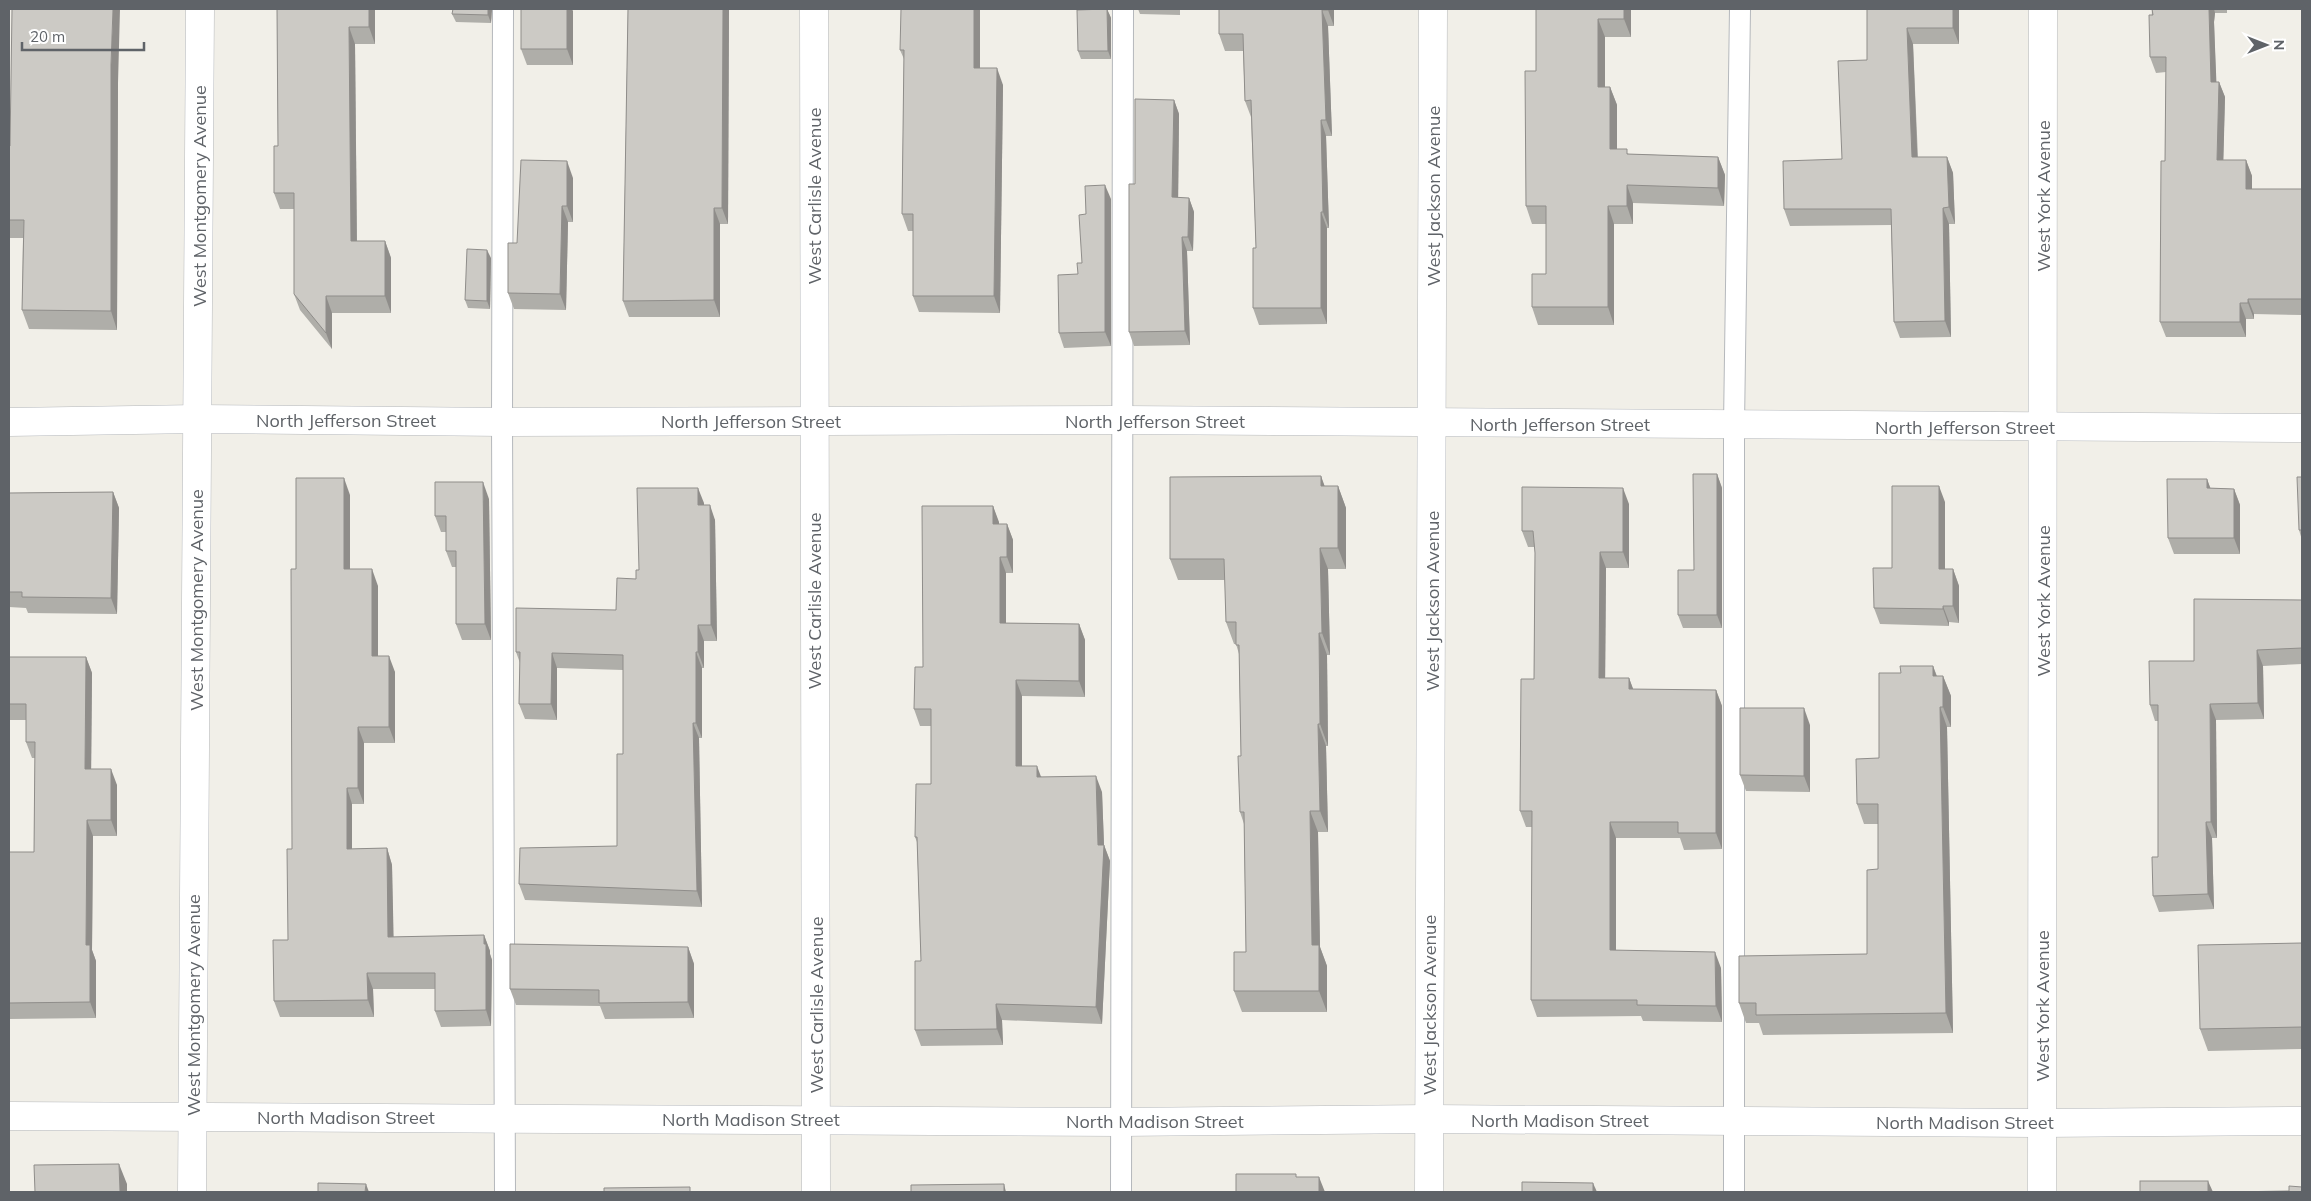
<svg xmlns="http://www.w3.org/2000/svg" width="2311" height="1201" viewBox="0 0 2311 1201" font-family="Mulish,sans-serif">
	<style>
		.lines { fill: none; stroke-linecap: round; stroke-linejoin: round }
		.lane-casing { stroke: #b5b8bc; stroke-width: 22 }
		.street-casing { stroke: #b5b8bc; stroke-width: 29 }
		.lane { stroke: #fff; stroke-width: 20 }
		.street { stroke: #fff; stroke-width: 28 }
		.wall { fill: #afaea9 }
		.shaded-wall { fill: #8f8d8a }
		.building { fill: #cccac5; stroke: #8f8d8a }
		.labels { text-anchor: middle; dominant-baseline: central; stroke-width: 4; stroke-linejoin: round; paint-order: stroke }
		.street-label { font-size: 18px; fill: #5f6368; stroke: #fff }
	</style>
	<rect width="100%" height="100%" fill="#f1efe8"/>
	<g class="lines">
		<defs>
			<g id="lane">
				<polyline points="503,9 502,422 505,1192"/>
				<polyline points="1121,1192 1123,9"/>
				<polyline points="1734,1192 1734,425 1740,9"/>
			</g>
			<g id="street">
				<polyline points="814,9 816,1192"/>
				<polyline points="9,422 197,419 502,422 1123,420 2302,428"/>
				<polyline points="9,1116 1121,1122 1429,1119 2042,1123 2302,1121"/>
				<polyline points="192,1192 200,9"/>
				<polyline points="1429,1192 1433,9"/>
				<polyline points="2042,1192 2043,9"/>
			</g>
		</defs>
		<use href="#lane" class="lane-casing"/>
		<use href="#street" class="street-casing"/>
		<use href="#lane" class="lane"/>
		<use href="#street" class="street"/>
	</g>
	<g class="wall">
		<polygon points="277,9 375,9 375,44 355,44 357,241 385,241 391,258 391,313 332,313 332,349 300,310 294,294 294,209 280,209 274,193 278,146"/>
		<polygon points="492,9 491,23 456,22 452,14"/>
		<polygon points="628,9 729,9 728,224 720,224 720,317 629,317 623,301"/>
		<polygon points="980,9 980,68 1003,85 1000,313 919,312 913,296 913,231 908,231 902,214 904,59 900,50"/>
		<polygon points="1107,9 1111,18 1111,59 1081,59 1078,51"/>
		<polygon points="1138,9 1180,9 1180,15 1140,14"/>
		<polygon points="1219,9 1334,9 1334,26 1328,26 1332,136 1326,136 1329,228 1327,228 1327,324 1259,325 1253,308 1256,248 1251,117 1245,101 1243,51 1225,51 1219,34"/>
		<polygon points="1536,9 1631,9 1631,37 1605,37 1605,87 1610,87 1617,105 1617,149 1629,154 1718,157 1725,175 1724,206 1633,203 1633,224 1614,224 1614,325 1538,325 1532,307 1546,274 1546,224 1532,224 1526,206 1536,71"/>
		<polygon points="1867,9 1959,9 1959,44 1913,44 1918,157 1947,157 1953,173 1955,224 1949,224 1951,337 1900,338 1894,322 1891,225 1790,226 1784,209 1842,159 1867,60"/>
		<polygon points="2152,9 2227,9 2227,13 2215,13 2214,22 2216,82 2219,82 2225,97 2223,160 2246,160 2252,176 2252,189 2302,189 2302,315 2254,314 2254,319 2246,319 2246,337 2166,337 2160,322 2165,161 2166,72 2156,73 2150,57"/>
		<polygon points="573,11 573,65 527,65 521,49"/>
		<polygon points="118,83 117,330 29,329 22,310 23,238 9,238 9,146"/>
		<polygon points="1174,100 1179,114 1178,198 1189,198 1194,212 1193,251 1187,251 1190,345 1134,346 1129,332 1135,184"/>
		<polygon points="573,178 573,222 568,222 566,310 514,309 508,293 517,243"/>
		<polygon points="1111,199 1111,346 1064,348 1059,333 1082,263 1086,214"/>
		<polygon points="491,258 490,309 468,308 465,300"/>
		<polygon points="1717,474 1722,488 1722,628 1683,628 1678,615 1694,570"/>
		<polygon points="1321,476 1324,486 1338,486 1346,508 1346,569 1328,569 1330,655 1327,655 1328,746 1326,746 1328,832 1318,832 1320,947 1327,966 1327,1012 1242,1012 1234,991 1246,952 1244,824 1240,812 1241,756 1239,654 1236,644 1234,644 1226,622 1225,580 1178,580 1170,559"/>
		<polygon points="2302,477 2302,540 2299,530"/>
		<polygon points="2207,479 2210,488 2234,489 2240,505 2240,554 2174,554 2168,538"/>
		<polygon points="113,492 119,508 117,614 28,613 26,608 9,607 9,493"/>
		<polygon points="350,495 350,569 378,586 378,656 395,672 395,743 364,743 364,804 352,804 352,849 387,848 392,865 393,937 484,935 490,951 490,954 492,960 491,1026 441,1027 435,1011 435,989 373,989 374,1017 280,1017 274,1001 288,940 292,849 296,569"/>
		<polygon points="489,499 491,640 462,640 456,624 456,567 452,567 446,551 446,532 441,532 435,516"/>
		<polygon points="1945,502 1945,569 1953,569 1959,586 1959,623 1949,622 1949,626 1880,624 1874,608 1892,568"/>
		<polygon points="704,503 704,505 715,520 717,641 704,641 704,668 702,668 702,738 699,738 702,907 525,900 519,884 617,846 623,754 623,670 557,668 557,720 525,719 519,704 520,663 516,652 616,610 636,579 639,570"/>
		<polygon points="1629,504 1629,568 1606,568 1605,678 1629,678 1633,689 1716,690 1722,706 1722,849 1684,850 1680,838 1616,838 1616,950 1721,968 1722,1022 1643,1021 1641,1016 1537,1017 1531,1000 1532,827 1526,827 1520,811 1534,679 1535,553 1535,547 1528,547 1522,531"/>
		<polygon points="993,506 999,524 1007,524 1013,540 1013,573 1006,573 1006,623 1079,624 1085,640 1085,697 1022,696 1022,766 1042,777 1102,792 1104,845 1110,861 1102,1024 1002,1020 1003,1045 921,1046 915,1030 921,961 917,842 915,837 931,784 931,726 920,726 914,709 923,667"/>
		<polygon points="2302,600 2302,664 2263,666 2264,719 2216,720 2217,838 2212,838 2214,909 2159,912 2153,896 2158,857 2158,721 2155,721 2150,705 2194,661"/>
		<polygon points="9,657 86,657 92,673 91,769 117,785 117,836 93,836 92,950 96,961 96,1018 9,1019 9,852 34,852 35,758 32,758 26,742 26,720 9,720"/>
		<polygon points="1933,666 1937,676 1943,676 1951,696 1951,727 1947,727 1953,1033 1763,1035 1759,1023 1746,1023 1739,1003 1867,954 1878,869 1878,824 1864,824 1857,804 1879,758 1901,673"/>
		<polygon points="1810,725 1810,792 1746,791 1740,775"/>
		<polygon points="2302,943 2302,1049 2208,1051 2200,1029"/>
		<polygon points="688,947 694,964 694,1018 605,1019 600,1006 516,1005 510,989"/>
	</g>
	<g class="shaded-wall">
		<polygon points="113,9 120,9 118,83 117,330 111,311 111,65"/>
		<polygon points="369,9 375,9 375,44 369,27"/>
		<polygon points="488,9 492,9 491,23 488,15"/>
		<polygon points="567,9 572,9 573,11 573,65 567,49"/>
		<polygon points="723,9 729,9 728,224 722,208"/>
		<polygon points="974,9 980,9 980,84 974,68"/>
		<polygon points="1107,9 1111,18 1111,59 1108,51"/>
		<polygon points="1328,9 1334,9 1334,26 1328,10"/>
		<polygon points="1624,9 1631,9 1631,37 1624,19"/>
		<polygon points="1953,9 1959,9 1959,44 1953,28"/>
		<polygon points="2209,9 2214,9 2215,13 2214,22 2217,97 2211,82"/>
		<polygon points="1322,10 1328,26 1332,136 1326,120"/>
		<polygon points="1598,19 1605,37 1605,105 1598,87"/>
		<polygon points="349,27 355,44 357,258 351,241"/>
		<polygon points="1907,28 1913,44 1918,174 1912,157"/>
		<polygon points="997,68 1003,85 1000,313 994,296"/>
		<polygon points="2219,82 2225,97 2223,176 2217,160"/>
		<polygon points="1610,87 1617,105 1617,167 1610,149"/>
		<polygon points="1174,100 1179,114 1178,211 1172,197"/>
		<polygon points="1321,120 1326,136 1329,228 1323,212"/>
		<polygon points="1718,157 1725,175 1724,206 1718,188"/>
		<polygon points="1947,157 1953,173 1955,224 1949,207"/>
		<polygon points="2246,160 2252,176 2252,205 2246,189"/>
		<polygon points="567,161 573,178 573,222 567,206"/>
		<polygon points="1105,185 1111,199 1111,346 1105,332"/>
		<polygon points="1627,185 1633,203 1633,224 1627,206"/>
		<polygon points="1189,198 1194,212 1193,251 1188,237"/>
		<polygon points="562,206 568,222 566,310 560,294"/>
		<polygon points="1608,206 1614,224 1614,325 1608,307"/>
		<polygon points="714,208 720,224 720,317 714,300"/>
		<polygon points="1943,208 1949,224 1951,337 1945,321"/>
		<polygon points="1321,212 1327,228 1327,324 1321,308"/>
		<polygon points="1182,237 1187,251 1190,345 1185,331"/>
		<polygon points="385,241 391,258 391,313 385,296"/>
		<polygon points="487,250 491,258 490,309 487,301"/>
		<polygon points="326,296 332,313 332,349 326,333"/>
		<polygon points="2248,299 2254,314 2254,319 2248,303"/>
		<polygon points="2240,303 2246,319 2246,337 2240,322"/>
		<polygon points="1717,474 1722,488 1722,628 1717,615"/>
		<polygon points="1321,476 1329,498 1321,486"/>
		<polygon points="344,478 350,495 350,586 344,569"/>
		<polygon points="2207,479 2213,495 2207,488"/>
		<polygon points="483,482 489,499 491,640 485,624"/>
		<polygon points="1338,486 1346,508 1346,569 1338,548"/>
		<polygon points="1939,486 1945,502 1945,585 1939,569"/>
		<polygon points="698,488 704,503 704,520 698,505"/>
		<polygon points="1623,488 1629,504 1629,568 1623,552"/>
		<polygon points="2234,489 2240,505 2240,554 2234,538"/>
		<polygon points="113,492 119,508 117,614 111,598"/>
		<polygon points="710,505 715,520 717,641 711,625"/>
		<polygon points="993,506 999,522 999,540 993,524"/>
		<polygon points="1007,524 1013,540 1013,573 1007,557"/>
		<polygon points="1320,548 1328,569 1330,655 1322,633"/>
		<polygon points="1600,552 1606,568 1605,695 1599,678"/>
		<polygon points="1000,557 1006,573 1006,639 1000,623"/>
		<polygon points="372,569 378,586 378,673 372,656"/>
		<polygon points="1953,569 1959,586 1959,623 1953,606"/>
		<polygon points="1943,606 1949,622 1949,626 1943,609"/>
		<polygon points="1079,624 1085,640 1085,697 1079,681"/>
		<polygon points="698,625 704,641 704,668 698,652"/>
		<polygon points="1319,633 1327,655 1328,746 1320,724"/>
		<polygon points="2257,650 2263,666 2264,719 2258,703"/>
		<polygon points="696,652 702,668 702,738 696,723"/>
		<polygon points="552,653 557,668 557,720 551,704"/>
		<polygon points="389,656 395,672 395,743 389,727"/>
		<polygon points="86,657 92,673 91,785 85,769"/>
		<polygon points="1933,666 1940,686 1933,676"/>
		<polygon points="1943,676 1951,696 1951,727 1943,707"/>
		<polygon points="1629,678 1635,694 1629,689"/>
		<polygon points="1016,680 1022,696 1022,782 1016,766"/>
		<polygon points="1716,690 1722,706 1722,849 1716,833"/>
		<polygon points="2210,704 2216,720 2217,838 2211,822"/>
		<polygon points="1940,707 1947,727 1953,1033 1946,1013"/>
		<polygon points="1804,708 1810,725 1810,792 1804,776"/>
		<polygon points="693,723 699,738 702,907 697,891"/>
		<polygon points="1318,724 1326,746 1328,832 1320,811"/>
		<polygon points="358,727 364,743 364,804 358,788"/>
		<polygon points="1037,766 1043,782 1037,777"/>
		<polygon points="111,769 117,785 117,836 111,820"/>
		<polygon points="1096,776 1102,792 1104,845 1110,861 1102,1024 1096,1007 1098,845"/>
		<polygon points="347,788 352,804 352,865 347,849"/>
		<polygon points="1310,811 1318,832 1320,947 1327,966 1327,1012 1319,991 1312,945"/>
		<polygon points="87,820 93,836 92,950 96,961 96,1018 90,1002 86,945"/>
		<polygon points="1610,822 1616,838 1616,967 1610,950"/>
		<polygon points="2206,822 2212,838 2214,909 2208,894"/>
		<polygon points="387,848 392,865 394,954 388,937"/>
		<polygon points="484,935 490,951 490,954 492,960 491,1026 486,1010"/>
		<polygon points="688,947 694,964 694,1018 688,1002"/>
		<polygon points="1715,952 1721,968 1722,1022 1716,1006"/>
		<polygon points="367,973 373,989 374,1017 368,1000"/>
		<polygon points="996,1004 1002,1020 1003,1045 997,1029"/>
		<polygon points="119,1164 127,1184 127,1192 120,1192"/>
		<polygon points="1319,1177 1325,1192 1319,1192"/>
		<polygon points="2208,1181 2213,1192 2208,1192"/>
		<polygon points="1593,1183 1597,1192 1593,1192"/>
		<polygon points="366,1184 369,1192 365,1192"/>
		<polygon points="1004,1184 1006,1192 1004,1192"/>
	</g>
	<g class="building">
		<polygon points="12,9 113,9 111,65 111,311 22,310 24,220 9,220 9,146 10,146"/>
		<polygon points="277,9 369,9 369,27 349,27 351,241 385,241 385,296 326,296 326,333 294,294 294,193 274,193 274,146 278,146"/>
		<polygon points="453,9 488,9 488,15 452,14"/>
		<rect x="521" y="9" width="46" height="40"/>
		<polygon points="628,9 723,9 722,208 714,208 714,300 623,301"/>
		<polygon points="901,9 974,9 974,68 997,68 994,296 913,296 913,214 902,214 904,50 900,50"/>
		<polygon points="1107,9 1108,51 1078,51 1077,10"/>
		<polygon points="1219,9 1328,9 1328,10 1322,10 1326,120 1321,120 1323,212 1321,212 1321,308 1253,308 1253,248 1256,248 1251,100 1245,101 1243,34 1219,34"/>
		<polygon points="1536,9 1624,9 1624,19 1598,19 1598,87 1610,87 1610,149 1627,149 1627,154 1718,157 1718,188 1627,185 1627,206 1608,206 1608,307 1532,307 1532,274 1546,274 1546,206 1526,206 1525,71 1536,71"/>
		<polygon points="1867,9 1953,9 1953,28 1907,28 1912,157 1947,157 1949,207 1943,208 1945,321 1894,322 1891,209 1784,209 1783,161 1842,159 1838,61 1867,60"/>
		<polygon points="2152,9 2209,9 2211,82 2219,82 2217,160 2246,160 2246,189 2302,189 2302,299 2248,299 2248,303 2240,303 2240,322 2160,322 2161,161 2165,161 2166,57 2150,57 2149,15 2153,15"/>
		<polygon points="1135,99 1174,100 1172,197 1189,198 1188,237 1182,237 1185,331 1129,332 1129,184 1135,184"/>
		<polygon points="521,160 567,161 567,206 562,206 560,294 508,293 508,243 517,243"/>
		<polygon points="1105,185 1105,332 1059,333 1058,275 1078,274 1077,263 1082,263 1079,215 1086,214 1085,186"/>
		<polygon points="467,249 487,250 487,301 465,300"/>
		<polygon points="1693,474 1717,474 1717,615 1678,615 1678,570 1694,570"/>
		<polygon points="1321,476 1321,486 1338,486 1338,548 1320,548 1322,633 1319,633 1320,724 1318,724 1320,811 1310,811 1312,945 1319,945 1319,991 1234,991 1234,952 1246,952 1244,812 1240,812 1238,756 1241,756 1239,645 1236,645 1236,622 1226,622 1224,559 1170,559 1170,477"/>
		<polygon points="2297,477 2302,477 2302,530 2299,530"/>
		<polygon points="296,478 344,478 344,569 372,569 372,656 389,656 389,727 358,727 358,788 347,788 347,849 387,848 388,937 484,935 484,944 486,944 486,1010 435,1011 435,973 367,973 368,1000 274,1001 273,940 288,940 287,849 292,849 291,569 296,569"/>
		<polygon points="2167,479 2207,479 2207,488 2234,489 2234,538 2168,538"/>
		<polygon points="435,482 483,482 485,624 456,624 456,551 446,551 446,516 435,516"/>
		<polygon points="1892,486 1939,486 1939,569 1953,569 1953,606 1943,606 1943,609 1874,608 1873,568 1892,568"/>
		<polygon points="1522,487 1623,488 1623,552 1600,552 1599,678 1629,678 1629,689 1716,690 1716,833 1678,833 1678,822 1610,822 1610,950 1715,952 1716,1006 1637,1005 1637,1000 1531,1000 1532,811 1520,811 1521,679 1534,679 1535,553 1533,531 1522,531"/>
		<polygon points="637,488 698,488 698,505 710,505 711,625 698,625 698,652 696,652 696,723 693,723 697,891 519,884 520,848 617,846 617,754 623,754 623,655 552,653 551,704 519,704 520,652 516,652 516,608 616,610 617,578 636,579 636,570 639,570"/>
		<polygon points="113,492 111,598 22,597 22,592 9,592 9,493"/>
		<polygon points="922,506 993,506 993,524 1007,524 1007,557 1000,557 1000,623 1079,624 1079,681 1016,680 1016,766 1037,766 1037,777 1096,776 1098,845 1104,845 1096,1007 996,1004 997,1029 915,1030 915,961 921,961 917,837 915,837 916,784 931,784 931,709 914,709 915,667 923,667"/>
		<polygon points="2194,599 2302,600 2302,648 2257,650 2258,703 2210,704 2211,822 2206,822 2208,894 2153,896 2152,857 2158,857 2158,705 2150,705 2149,661 2194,661"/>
		<polygon points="9,657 86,657 85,769 111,769 111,820 87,820 86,945 90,945 90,1002 9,1003 9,852 34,852 35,742 26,742 26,704 9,704"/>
		<polygon points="1900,666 1933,666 1933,676 1943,676 1943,707 1940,707 1946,1013 1756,1015 1756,1003 1739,1003 1739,956 1867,954 1867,870 1878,869 1878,804 1857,804 1856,759 1879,758 1879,673 1901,673"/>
		<polygon points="1740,708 1804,708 1804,776 1740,775"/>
		<polygon points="2302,943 2302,1027 2200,1029 2198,945"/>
		<polygon points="510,944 688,947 688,1002 599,1003 599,990 510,989"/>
		<polygon points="119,1164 120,1192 35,1192 34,1165"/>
		<polygon points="1236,1174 1296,1174 1296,1177 1319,1177 1319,1192 1236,1192"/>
		<rect x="2140" y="1181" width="68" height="11"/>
		<polygon points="1522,1182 1593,1183 1593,1192 1522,1192"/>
		<polygon points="318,1183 366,1184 365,1192 318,1192"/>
		<polygon points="1004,1184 1004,1192 911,1192 911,1185"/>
		<polygon points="2289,1186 2302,1187 2302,1192 2228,1192 2289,1191"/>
		<polygon points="690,1187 690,1192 604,1192 604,1188"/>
	</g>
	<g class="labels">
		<g class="street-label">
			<text transform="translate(199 196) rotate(-90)">West Montgomery Avenue</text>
			<text transform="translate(814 196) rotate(-90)">West Carlisle Avenue</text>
			<text transform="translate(1433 196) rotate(-90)">West Jackson Avenue</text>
			<text transform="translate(2043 196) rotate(-90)">West York Avenue</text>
			<text x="346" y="420">North Jefferson Street</text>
			<text x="751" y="421">North Jefferson Street</text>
			<text x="1155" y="421">North Jefferson Street</text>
			<text x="1560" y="424">North Jefferson Street</text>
			<text x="1965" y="427">North Jefferson Street</text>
			<text transform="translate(196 600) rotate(-90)">West Montgomery Avenue</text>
			<text transform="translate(814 601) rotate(-90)">West Carlisle Avenue</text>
			<text transform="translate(1432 601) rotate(-90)">West Jackson Avenue</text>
			<text transform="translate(2043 601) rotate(-90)">West York Avenue</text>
			<text transform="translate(193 1005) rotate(-90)">West Montgomery Avenue</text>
			<text transform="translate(816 1005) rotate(-90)">West Carlisle Avenue</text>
			<text transform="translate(1429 1005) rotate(-90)">West Jackson Avenue</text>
			<text transform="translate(2042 1006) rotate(-90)">West York Avenue</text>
			<text x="346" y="1117">North Madison Street</text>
			<text x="751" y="1119">North Madison Street</text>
			<text x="1560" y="1120">North Madison Street</text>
			<text x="1155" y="1121">North Madison Street</text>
			<text x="1965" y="1122">North Madison Street</text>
		</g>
	</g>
	<rect width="2311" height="1201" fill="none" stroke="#5f6368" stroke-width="20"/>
	<g transform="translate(2266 45) rotate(90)" stroke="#ffffff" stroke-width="4" paint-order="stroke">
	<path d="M0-4L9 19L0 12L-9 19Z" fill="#5f6368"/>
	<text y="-8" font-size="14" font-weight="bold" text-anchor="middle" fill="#5f6368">N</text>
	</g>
	<path d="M22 42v8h122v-8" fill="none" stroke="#5f6368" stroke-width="2.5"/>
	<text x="30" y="42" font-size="15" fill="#5f6368" stroke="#ffffff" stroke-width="4" paint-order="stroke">20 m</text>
</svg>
